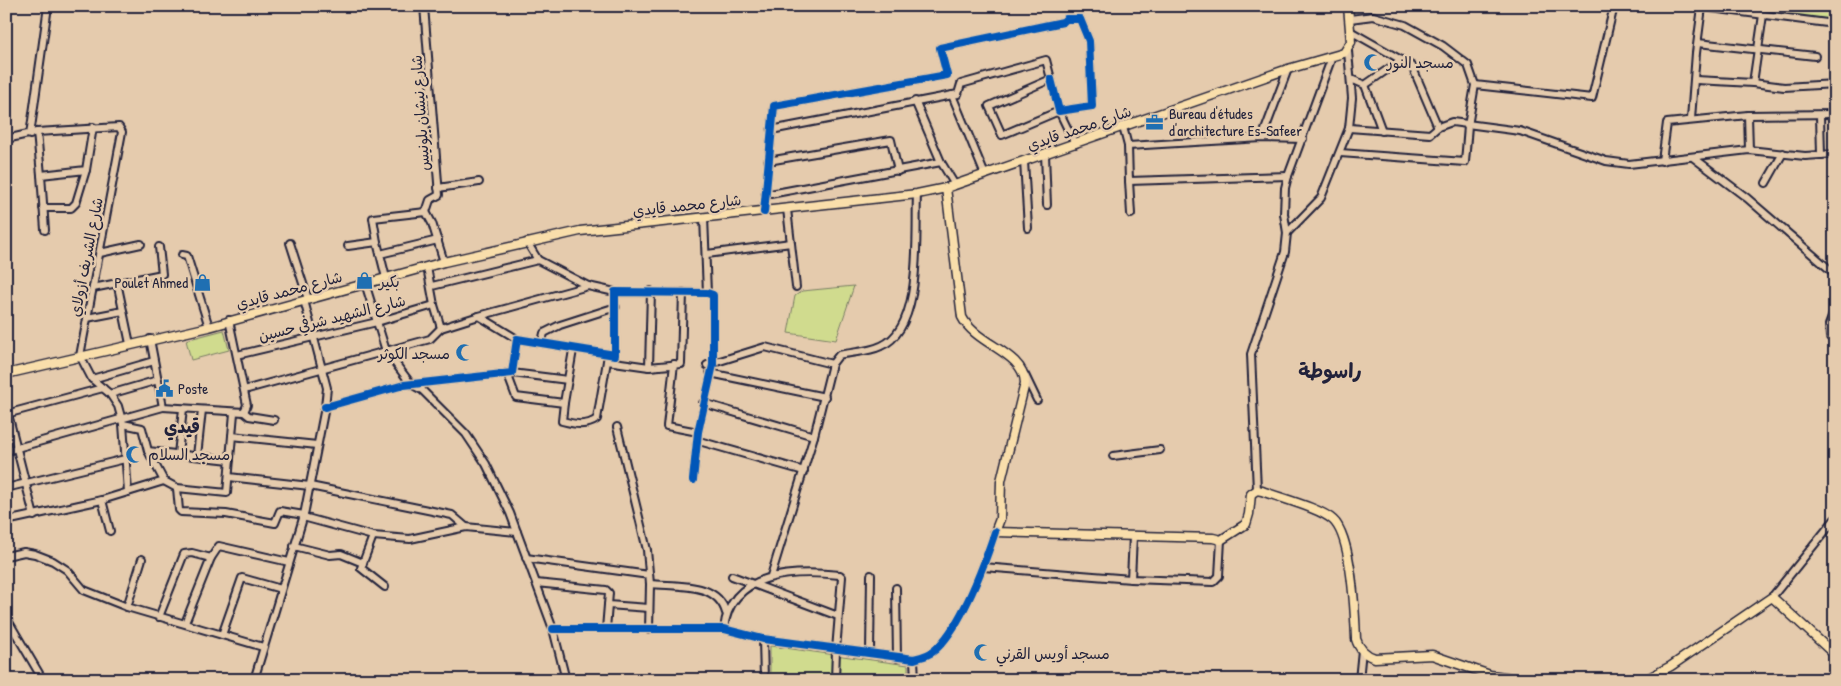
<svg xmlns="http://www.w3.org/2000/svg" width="1841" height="686" viewBox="0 0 1841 686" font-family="'Patrick Hand','Playpen Sans Arabic',sans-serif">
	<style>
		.green { fill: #d0db8e; stroke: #797e64 }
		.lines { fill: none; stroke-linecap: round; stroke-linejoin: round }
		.minor-casing { stroke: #22223b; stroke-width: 10 }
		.major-casing { stroke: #22223b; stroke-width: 11 }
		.minor { stroke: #e5cbad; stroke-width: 6 }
		.major { stroke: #f9deab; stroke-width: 8 }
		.cycleway-casing { stroke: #e5cbad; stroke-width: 11 }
		.cycleway { stroke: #0057b8; stroke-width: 8 }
		.labels { text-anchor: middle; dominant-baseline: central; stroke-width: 5; stroke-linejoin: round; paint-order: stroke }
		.poi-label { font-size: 15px; fill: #22223b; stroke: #e5cbad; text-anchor: start }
		.street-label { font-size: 15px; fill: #22223b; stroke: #e5cbad }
		.quarter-label { font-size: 18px; font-weight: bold; fill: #22223b; stroke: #e5cbad }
		.district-label { font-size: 20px; font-weight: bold; fill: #22223b; stroke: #e5cbad }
	</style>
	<rect width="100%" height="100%" fill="#e5cbad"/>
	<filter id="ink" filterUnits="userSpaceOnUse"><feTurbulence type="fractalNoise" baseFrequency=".02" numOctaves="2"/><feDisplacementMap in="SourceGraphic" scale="10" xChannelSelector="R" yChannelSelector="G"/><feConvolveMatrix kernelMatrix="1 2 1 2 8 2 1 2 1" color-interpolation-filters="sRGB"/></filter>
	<g filter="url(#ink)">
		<g class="green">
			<polygon points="1754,6 1828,6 1828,19 1752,10"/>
			<polygon points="854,286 836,340 788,333 795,296 802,291"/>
			<polygon points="224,330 229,350 191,360 186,340"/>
			<polygon points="770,646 908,665 908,680 770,680"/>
		</g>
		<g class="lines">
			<defs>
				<g id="minor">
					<polyline points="424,6 439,195 430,200 426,212"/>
					<polyline points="1695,6 1835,24"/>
					<polyline points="1833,6 1835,39"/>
					<polyline points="1352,32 1412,66 1438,127"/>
					<polyline points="1698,43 1815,56"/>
					<polyline points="1351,79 1365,85 1382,131"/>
					<polyline points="1696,80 1753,83 1784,87 1835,84"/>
					<polyline points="1753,83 1763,15"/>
					<polyline points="1365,85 1401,60"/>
					<polyline points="1475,85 1592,98 1614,6"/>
					<polyline points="952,95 985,175"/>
					<polyline points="915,101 941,162 955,185"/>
					<polyline points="1748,115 1749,150"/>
					<polyline points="1820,115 1821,155"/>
					<polyline points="1691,119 1696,53 1702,7"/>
					<polyline points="1123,127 1128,146 1129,181 1288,176"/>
					<polyline points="1349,128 1430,134 1438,127 1452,122 1520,131 1606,161 1629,164 1749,150 1805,156 1835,154"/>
					<polyline points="771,130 958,94 961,84 1046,60 1051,79 989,106 1002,135 1059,111 1075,144"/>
					<polyline points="37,132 41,175"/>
					<polyline points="30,135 48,6"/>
					<polyline points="1262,138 1288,69"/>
					<polyline points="6,139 37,132 119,127 122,132 80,356 92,379 110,394 118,406 123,424 128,492"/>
					<polyline points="1128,146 1262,138 1303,139"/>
					<polyline points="1340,153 1465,162 1468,126 1475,85 1468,65 1443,46 1405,25 1373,16 1350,19"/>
					<polyline points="1045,154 1047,205"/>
					<polyline points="1694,158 1747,198 1835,274"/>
					<polyline points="768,161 891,140 898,171"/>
					<polyline points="1024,161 1028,228"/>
					<polyline points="1662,161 1667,123 1748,115 1835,114"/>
					<polyline points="1129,181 1131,214"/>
					<polyline points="1766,183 1783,153"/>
					<polyline points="438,188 479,182"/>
					<polyline points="765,195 941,162"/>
					<polyline points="43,208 71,208 76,203 86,170"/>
					<polyline points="787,209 796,287"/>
					<polyline points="764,212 774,106 947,75 940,48 1063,22 1066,19 1080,19 1089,41 1092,106 1059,111 1051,79"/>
					<polyline points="704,217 707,293"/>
					<polyline points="45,230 41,175 86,170 93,127"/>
					<polyline points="1287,233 1321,198 1349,128 1352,98 1348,51"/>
					<polyline points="377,242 373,218 426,212 432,223 444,262"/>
					<polyline points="527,242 538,260 588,286 615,292"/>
					<polyline points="290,243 308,299"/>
					<polyline points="348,246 377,242 380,254"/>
					<polyline points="100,253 141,244"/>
					<polyline points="707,254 791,243"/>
					<polyline points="182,255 187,256 209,327"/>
					<polyline points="427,267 434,305 441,328 479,316 517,339"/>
					<polyline points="386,278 380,254 438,240"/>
					<polyline points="117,282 130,344"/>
					<polyline points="365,283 386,351 411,384 422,390 466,434 486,464 510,513 536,583 553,629 566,680"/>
					<polyline points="432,286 538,260"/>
					<polyline points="93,288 162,274 159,247"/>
					<polyline points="651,291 649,367 681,364 683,292"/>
					<polyline points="1835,309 1829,325 1830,337 1835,340"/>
					<polyline points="479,316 588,286"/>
					<polyline points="87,318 123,311"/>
					<polyline points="150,339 163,407 244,412 247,405 229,320"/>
					<polyline points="542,342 544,333 560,325 616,307"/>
					<polyline points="237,355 377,322 434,305"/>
					<polyline points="610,359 607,361 649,367"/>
					<polyline points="674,364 667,426 698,432"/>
					<polyline points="707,365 765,347 832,364"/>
					<polyline points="507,373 516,397 564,403 573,350"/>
					<polyline points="512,373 568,380"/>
					<polyline points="710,373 825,397"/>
					<polyline points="1025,375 1037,400"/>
					<polyline points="92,379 154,361"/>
					<polyline points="244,390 430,339 441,328"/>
					<polyline points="110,394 158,380"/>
					<path d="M564 403 562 421C574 424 586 427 597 419L607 361"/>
					<polyline points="703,403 814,436"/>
					<polyline points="6,406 34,516"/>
					<polyline points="325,407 404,385 512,373 517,339 615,355 615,292 707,293 713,295 713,365 698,432 693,480"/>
					<polyline points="244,412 249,416 274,420"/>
					<polyline points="6,414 103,388"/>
					<polyline points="123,424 142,428 148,451 230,460"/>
					<polyline points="617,427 647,550 650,584 649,630"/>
					<polyline points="232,436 317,445"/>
					<polyline points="699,441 804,471"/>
					<polyline points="6,451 163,407"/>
					<polyline points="148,451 164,481 177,488 227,493 234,413"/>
					<polyline points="178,454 183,409"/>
					<polyline points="197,456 202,410"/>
					<polyline points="1113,456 1160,450"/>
					<polyline points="229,477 310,486 452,515 466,527"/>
					<polyline points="6,488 125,459"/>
					<polyline points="177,488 179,510 181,512 226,514 275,523 280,511 304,515"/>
					<polyline points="1257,490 1251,354 1285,252 1287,233 1284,214 1285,188 1288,176 1332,57"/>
					<polyline points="102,500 110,531"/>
					<polyline points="303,517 373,536 410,539 466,527 517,532"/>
					<polyline points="6,521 102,500 164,481"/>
					<polyline points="373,536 361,568 385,587"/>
					<polyline points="294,546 330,555 341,554 363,563"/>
					<polyline points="6,556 24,552 35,554 53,561 67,570 84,590 127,607 263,647"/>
					<polyline points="526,558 649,575"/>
					<polyline points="983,567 1131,579 1213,582 1219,576 1221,540"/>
					<polyline points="732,576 838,616"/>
					<path d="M771 576 814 436 832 364 839 355C852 352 869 352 881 346 924 328 915 234 917 194"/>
					<polyline points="1131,579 1133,536"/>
					<polyline points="536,583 606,590 609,593 606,629"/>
					<path d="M650 584C677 587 717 581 726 613"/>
					<polyline points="896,588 897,658"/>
					<polyline points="1772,597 1835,519"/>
					<polyline points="608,605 649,608"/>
					<polyline points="127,607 142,559"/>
					<polyline points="6,617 43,680"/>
					<polyline points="159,617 184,554 192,553 211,558"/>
					<polyline points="185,623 211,558 219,546 289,562"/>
					<path d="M553 629H724L763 639 914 659C922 657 930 655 935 650 961 627 984 565 995 532"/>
					<path d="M724 629C730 571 795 570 840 575L842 577 836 650 835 680"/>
					<polyline points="222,635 242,578 281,589"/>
					<polyline points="763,639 764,680"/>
					<polyline points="870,653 871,575"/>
					<polyline points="914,659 915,680"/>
					<polyline points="7,678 8,680"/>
					<polyline points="254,680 304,515 325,407 327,388 304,300"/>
					<polyline points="1359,680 1362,650"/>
				</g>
				<g id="major">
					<path d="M946 188 962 317C976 345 1024 352 1025 383L1001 481 1000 519 995 532 1213 538 1221 540 1246 524 1249 514 1251 494 1257 490 1262 491C1280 498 1320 508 1333 520 1352 537 1355 613 1356 639 1359 649 1365 655 1375 658L1432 655 1490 675 1528 680"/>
					<polyline points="6,374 209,327 444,262 580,231 917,194 946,188 1288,69 1344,53 1351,42 1348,6"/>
					<polyline points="1645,680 1671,666 1772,597 1835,655"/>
				</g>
			</defs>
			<use href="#minor" class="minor-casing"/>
			<use href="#major" class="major-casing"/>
			<use href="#minor" class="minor"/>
			<use href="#major" class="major"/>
			<defs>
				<g id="cycleway">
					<polyline points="764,212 774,106 947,75 940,48 1063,22 1066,19 1080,19 1089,41 1092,106 1059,111 1051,79"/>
					<polyline points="325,407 404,385 512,373 517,339 615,355 615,292 707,293 713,295 713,365 698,432 693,480"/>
					<path d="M553 629H724L763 639 914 659C922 657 930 655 935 650 961 627 984 565 995 532"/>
				</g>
			</defs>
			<use href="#cycleway" class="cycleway-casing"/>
			<use href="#cycleway" class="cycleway"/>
		</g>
	</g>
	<defs>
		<symbol id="mosque-bare" viewBox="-9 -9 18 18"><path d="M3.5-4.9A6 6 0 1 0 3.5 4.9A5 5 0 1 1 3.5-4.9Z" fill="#1f6fb2" stroke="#e5cbad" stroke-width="2.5" paint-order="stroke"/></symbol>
		<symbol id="office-bare" viewBox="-9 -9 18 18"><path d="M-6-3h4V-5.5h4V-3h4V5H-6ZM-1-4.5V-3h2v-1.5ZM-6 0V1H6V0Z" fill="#1f6fb2" stroke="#e5cbad" stroke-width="2.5" paint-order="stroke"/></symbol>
		<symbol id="shop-bare" viewBox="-9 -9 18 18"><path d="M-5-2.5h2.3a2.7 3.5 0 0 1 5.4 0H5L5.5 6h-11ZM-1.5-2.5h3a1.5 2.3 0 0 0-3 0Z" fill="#1f6fb2" stroke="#e5cbad" stroke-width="2.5" paint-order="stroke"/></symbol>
		<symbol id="civic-bare" viewBox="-9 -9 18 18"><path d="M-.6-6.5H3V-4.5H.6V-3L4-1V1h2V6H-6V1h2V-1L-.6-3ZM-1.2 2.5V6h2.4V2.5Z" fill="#1f6fb2" stroke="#e5cbad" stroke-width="2.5" paint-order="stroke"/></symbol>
	</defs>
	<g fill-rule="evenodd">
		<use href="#mosque-bare" x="1360" y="50" width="25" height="25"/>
		<use href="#office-bare" x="1142" y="110" width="25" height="25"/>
		<use href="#shop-bare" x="352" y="268" width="25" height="25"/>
		<use href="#shop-bare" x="190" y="270" width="25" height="25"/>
		<use href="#mosque-bare" x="452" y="340" width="25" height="25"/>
		<use href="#civic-bare" x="152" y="376" width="25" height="25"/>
		<use href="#mosque-bare" x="122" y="442" width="25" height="25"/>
		<use href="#mosque-bare" x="970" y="640" width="25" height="25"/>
	</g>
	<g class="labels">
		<g class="poi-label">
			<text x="1387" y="62">مسجد النور</text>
			<text x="1169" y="113">Bureau d'études<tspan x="1169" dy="17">d'architecture Es-Safeer</tspan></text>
			<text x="379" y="281">بكير</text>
			<text x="188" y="282" text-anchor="end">Poulet Ahmed</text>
			<text x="450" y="353" text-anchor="end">مسجد الكوثر</text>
			<text x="178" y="388">Poste</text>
			<text x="148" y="454">مسجد السلام</text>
			<text x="996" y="653">مسجد أويس القرني</text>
		</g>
		<g class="street-label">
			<text transform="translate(420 113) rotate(-94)">شارع نيشان بلونيس</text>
			<text transform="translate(1079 128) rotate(-19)">شارع محمد قايدي</text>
			<text transform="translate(687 205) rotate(-6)">شارع محمد قايدي</text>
			<text transform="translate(86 257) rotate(-79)">شارع الشريف أزولاي</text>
			<text transform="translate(289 290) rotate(-15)">شارع محمد قايدي</text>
			<text transform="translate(332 318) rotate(-14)">شارع الشهيد شرفي حسين</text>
		</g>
		<g class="quarter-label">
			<text x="182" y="426">قيدي</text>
		</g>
		<g class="district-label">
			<text x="1330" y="370">راسوطة</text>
		</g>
	</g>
	<rect width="1841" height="686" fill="none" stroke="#e5cbad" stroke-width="25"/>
	<rect x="12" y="12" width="1816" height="661" fill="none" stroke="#22223b" stroke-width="2" filter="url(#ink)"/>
</svg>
